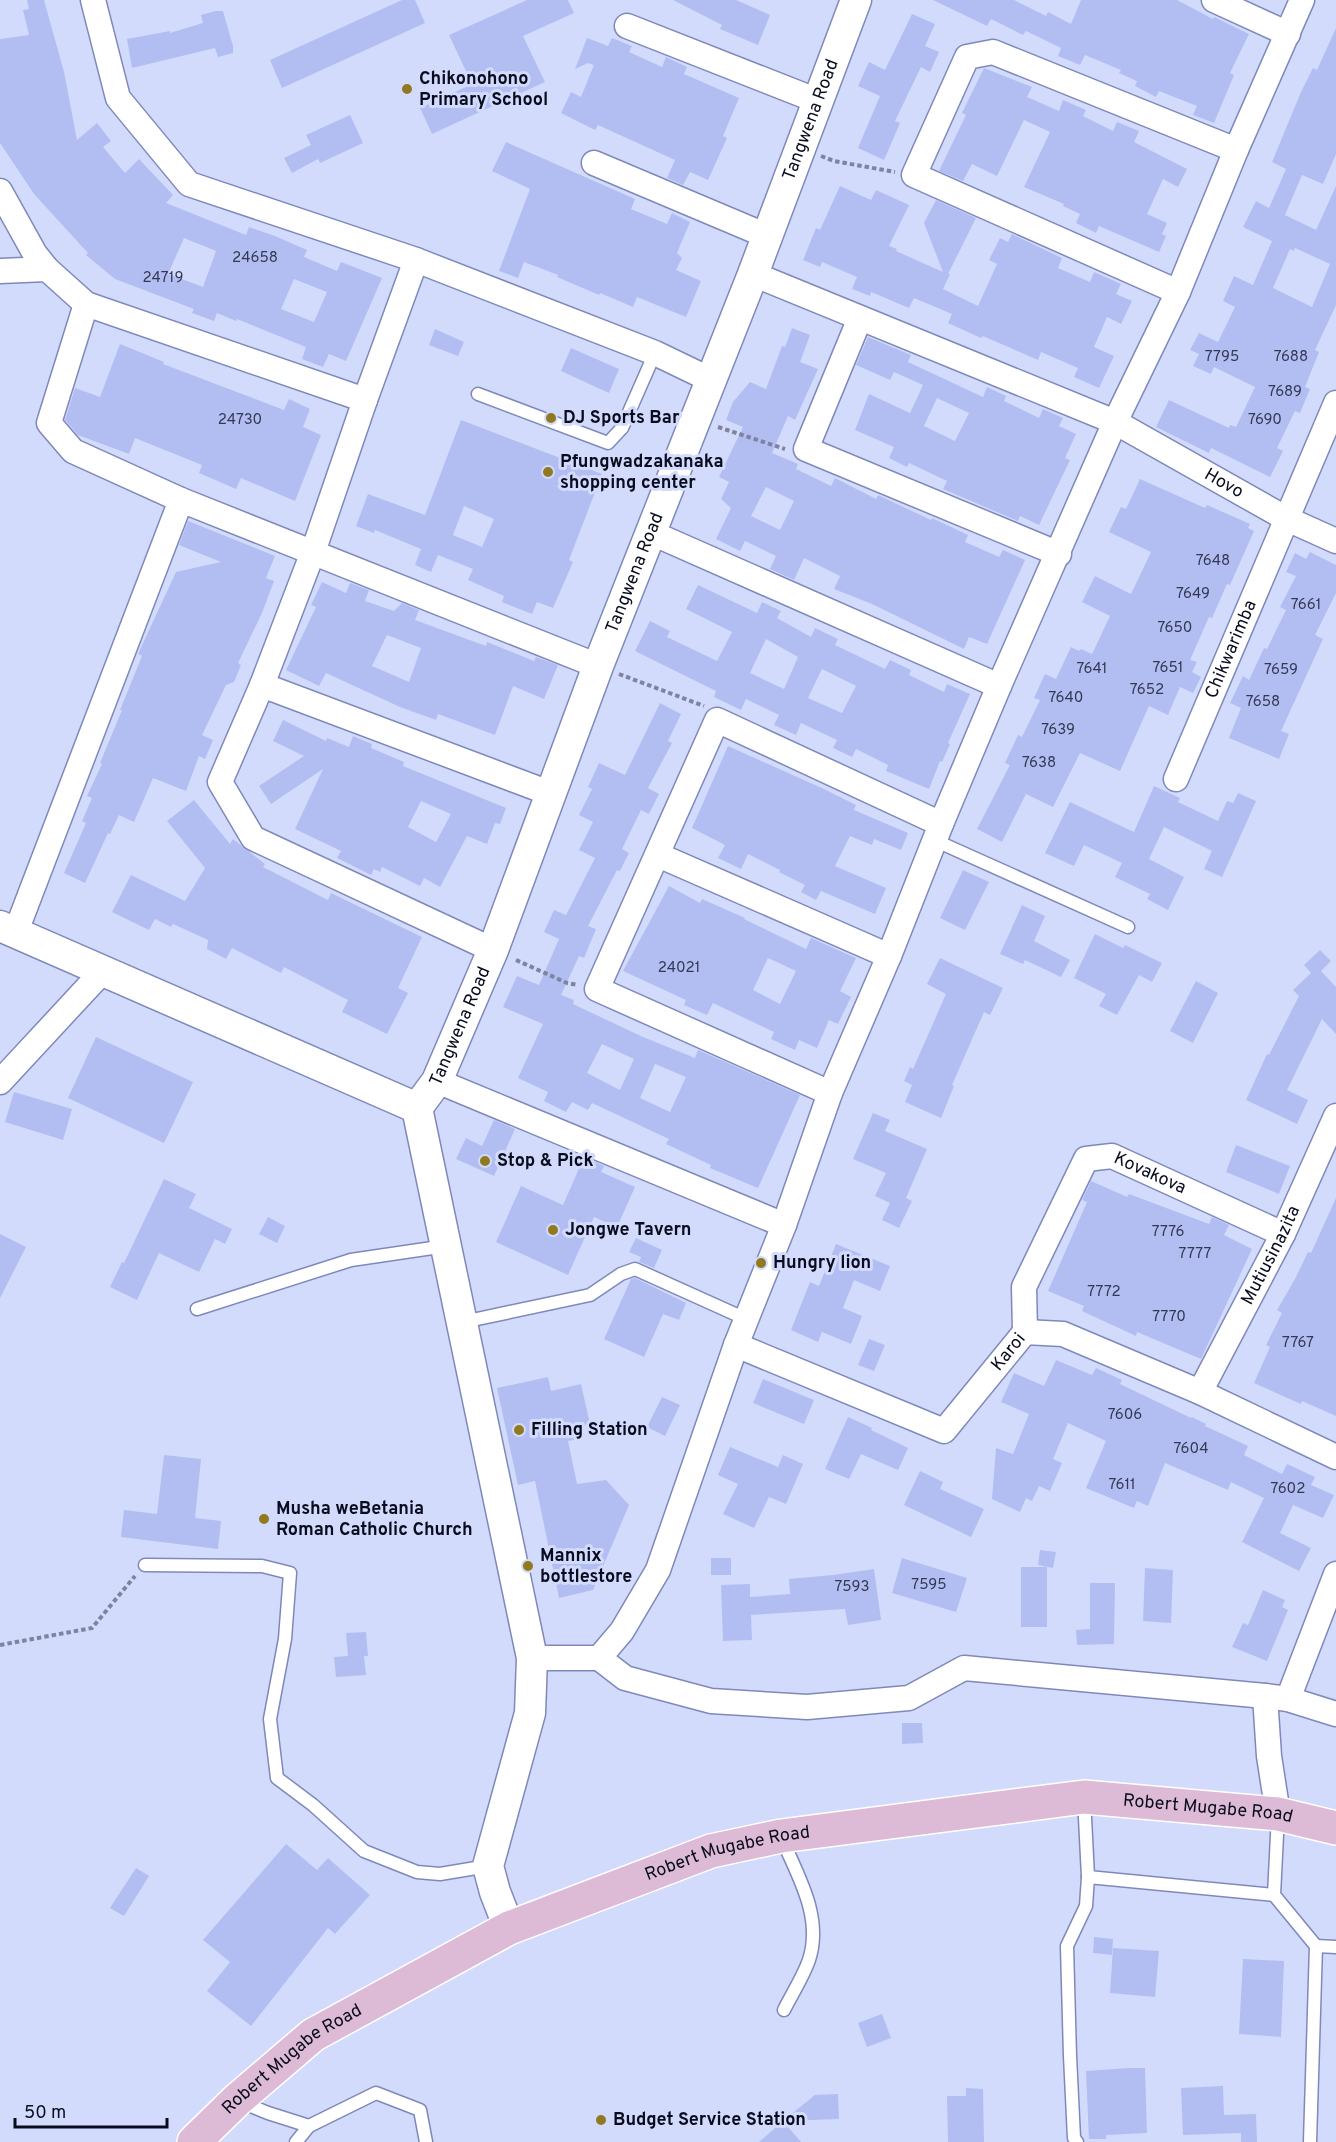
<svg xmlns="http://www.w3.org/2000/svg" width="1336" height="2142" viewBox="0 0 1336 2142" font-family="Overpass,sans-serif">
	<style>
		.building { fill: #b2bef2; fill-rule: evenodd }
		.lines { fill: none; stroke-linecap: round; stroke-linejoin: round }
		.service-casing { stroke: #7e89bb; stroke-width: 15 }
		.minor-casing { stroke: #7e89bb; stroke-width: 27 }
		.tertiary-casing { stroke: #7e89bb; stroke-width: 33 }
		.primary-casing { stroke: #fff; stroke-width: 36 }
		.path { stroke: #7e849f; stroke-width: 4; stroke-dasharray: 4.5 3; stroke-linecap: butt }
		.service { stroke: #fff; stroke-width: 12 }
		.minor { stroke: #fff; stroke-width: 24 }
		.tertiary { stroke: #fff; stroke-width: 30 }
		.primary { stroke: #ddbbd6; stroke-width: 33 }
		.poi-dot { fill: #90791f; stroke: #d3dbfc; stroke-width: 2 }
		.labels { text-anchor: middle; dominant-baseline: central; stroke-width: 6; stroke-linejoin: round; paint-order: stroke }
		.number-label { font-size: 15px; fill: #333853 }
		.poi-label { font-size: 18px; font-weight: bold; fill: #090c1e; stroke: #d3dbfc; text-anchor: start }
		.street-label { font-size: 18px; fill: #090c1e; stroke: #d3dbfc }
	</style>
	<rect width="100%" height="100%" fill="#d3dbfc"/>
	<g class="building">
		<path d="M27 0H44L64 72 77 140 97 123 111 141 103 147 125 173 139 159 173 195 166 203 246 235 249 227 275 236 307 250 304 257 337 271 341 262 382 278 346 361 329 354 323 367 302 359 306 347 237 319 236 321 217 313 214 321 192 313 194 309 115 279 86 255 88 253 34 194 0 143V39L29 35 23 10 29 9ZM184 238 216 251 203 287 168 274ZM294 279 327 292 314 322 281 309Z"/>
		<polygon points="402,0 415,0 425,23 282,88 270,60"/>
		<polygon points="527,0 568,0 574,13 523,36 545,82 432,134 420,108 472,84 449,35"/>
		<polygon points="673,0 736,0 770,15 758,45 720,29 722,25"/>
		<polygon points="933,0 1014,0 1046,16 1048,12 1071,24 1081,0 1177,0 1213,19 1214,17 1249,34 1230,73 1234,75 1214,123 1193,115 1197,106 1159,91 1156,97 1135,86 1137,81 1119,73 1121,70 1085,55 1080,65 1058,56 1061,48 1026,31 1023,35 991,19 987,26"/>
		<polygon points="216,11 223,11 233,46 233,53 218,57 215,48 132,68 127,39 170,31 170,33 203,23 201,15"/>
		<polygon points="912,14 935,24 925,46 939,52 930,72 921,67 895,121 900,123 884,160 858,148 880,96 858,86 869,62 885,70"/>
		<path d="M1336 28V154L1323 184 1302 175 1285 215 1316 230 1336 186V305L1315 350 1319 352 1305 387 1310 389 1300 413 1295 411 1277 448 1283 451 1270 477 1211 448 1209 453 1156 427 1169 400 1229 428 1230 425 1236 427 1255 387 1214 367 1211 374 1193 366 1199 354 1190 350 1199 333 1218 342 1235 307 1223 301 1234 276 1253 285 1272 241 1243 227 1256 201 1269 208 1286 169 1272 162 1301 92 1313 68 1317 70ZM1295 248 1330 264 1312 307 1273 288 1290 249 1294 251Z"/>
		<polygon points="587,38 608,46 612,38 632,46 629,52 662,67 666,57 687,67 684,74 739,98 723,136 727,138 708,180 690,172 683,185 667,178 675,160 598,125 595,130 561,113 571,92 581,97 594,65 588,63 575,69"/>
		<polygon points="984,68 1032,87 1027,97 1059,111 1063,100 1086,110 1083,116 1113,131 1117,122 1139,131 1134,142 1187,169 1178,187 1163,179 1147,214 1167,223 1162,234 1166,236 1159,252 1099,226 1096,233 1076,223 1080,214 1063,206 1064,204 1024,187 1050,132 1024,120 997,176 972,164 963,181 939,171 966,115 962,113"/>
		<polygon points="350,115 363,143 320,163 318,159 292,173 284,158 311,145 306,135"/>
		<polygon points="506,142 635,199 631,209 667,224 672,213 690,222 677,253 682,258 676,270 701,281 686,317 637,297 633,307 600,293 599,295 557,277 558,275 524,262 518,278 499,271 530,189 492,171"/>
		<polygon points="840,186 871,200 876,190 909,205 889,246 897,249 896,251 943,272 924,223 936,200 976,218 948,274 950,274 943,289 978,306 997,264 989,260 1000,238 1008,242 1012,234 1062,258 1058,268 1090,282 1094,272 1121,284 1116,294 1132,301 1121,324 1107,317 1094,347 1114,356 1099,388 1074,377 1078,368 1041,352 1038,360 983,336 981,338 948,323 952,314 914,298 909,308 871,292 870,296 852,289 857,277 822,262 820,267 803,260 816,228 820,230"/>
		<path d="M792 328 810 335 800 362 818 369 795 420 788 416 772 453 798 464 796 469 831 486 835 478 876 499 878 495 931 520 932 518 968 535 965 542 999 557 1003 550 1025 560 987 644 969 637 964 649 872 604 834 589 840 576 804 558 794 580 770 569 776 556 745 541 740 551 716 539 731 508 721 499 729 482 719 477 743 427 726 420 733 402 750 382 766 389 782 346 785 347ZM766 487 794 501 780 530 751 516Z"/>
		<polygon points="435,329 464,342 458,356 429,345"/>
		<path d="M868 337 911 355 908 362 983 397 987 387 1006 396 1004 401 1039 418 1043 409 1063 418 1059 426 1076 434 1065 458 1070 460 1039 525 1020 516 1018 521 943 489 947 481 909 463 907 467 889 458 894 447 855 430 869 394 910 413 923 385 894 372 890 380 856 365ZM937 398 969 413 955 441 924 426Z"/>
		<polygon points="120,344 164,362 163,364 284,410 289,399 310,409 303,427 321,435 295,501 241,478 236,489 199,473 202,465 135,438 129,454 78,435 65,420 75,388 100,397"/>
		<polygon points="571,348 619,369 609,393 561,371"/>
		<path d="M461 420 602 474 569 560 573 562 553 608 537 602 532 614 502 602 504 596 468 580 473 569 438 555 431 572 415 565 421 549 375 530 374 533 356 526 368 494 425 515ZM464 506 494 519 482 547 453 535Z"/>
		<polygon points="1140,479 1205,508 1207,505 1250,524 1248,528 1254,531 1230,585 1227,584 1212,618 1209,617 1190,660 1197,662 1192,672 1201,677 1193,693 1180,687 1168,715 1149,706 1120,771 1080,753 1053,807 1026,794 1002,842 977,829 1010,765 1005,763 1018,735 1022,737 1040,700 1034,698 1045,674 1056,679 1071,647 1079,651 1081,649 1092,654 1110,616 1082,602 1095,576 1131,594 1151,552 1109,532 1121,507 1126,509"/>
		<polygon points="188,521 275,556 266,578 274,581 262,613 238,663 241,665 234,682 226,685 202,735 213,740 205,759 199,756 186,791 153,778 134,822 119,815 110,834 108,833 85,883 64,873 86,823 82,821 92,798 87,796 102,764 100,763 122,710 120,710 142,656 138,654 176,572 221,562 179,545"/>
		<polygon points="1310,552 1336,565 1336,593 1315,635 1323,639 1281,731 1289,734 1279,759 1229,738 1241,708 1230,703 1243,676 1249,680 1264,648 1267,649 1286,610 1280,607 1296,576 1286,572 1295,553 1306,559"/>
		<path d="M322 582 346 593 350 583 369 590 365 601 394 611 402 603 419 610 415 620 486 646 487 642 534 661 536 657 558 665 544 699 513 686 495 735 438 714 436 720 400 707 326 673 319 686 286 670 316 607 311 605ZM387 635 421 648 409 682 372 666Z"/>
		<path d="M698 585 757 613 762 602 781 611 777 618 811 637 815 628 838 639 835 645 885 669 890 660 911 670 909 675 944 692 947 684 970 694 948 743 950 744 942 762 940 761 929 789 886 771 888 765 856 749 852 757 833 748 837 740 801 723 796 735 774 725 779 715 746 699 741 710 714 697 716 691 635 651 650 621 670 631 667 637 717 661 732 632 686 609ZM766 639 798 657 784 689 750 673ZM822 669 856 686 842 713 808 698Z"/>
		<path d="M660 703 681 714 668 741 672 743 648 788 659 794 649 814 641 810 622 849 629 853 620 871 617 870 588 926 596 929 584 958 579 956 561 995 574 1000 573 1004 643 1037 695 1058 698 1050 800 1095 758 1188 710 1168 711 1165 666 1144 669 1139 592 1103 588 1110 572 1102 566 1112 544 1101 548 1092 518 1078 543 1024 503 1007 517 976 539 985 559 939 544 932 554 910 566 915 595 858 579 850 593 822 579 815 592 789 588 787 599 763 625 775ZM602 1044 634 1059 620 1090 587 1073ZM655 1064 686 1077 670 1112 640 1098Z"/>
		<path d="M283 720 326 741 327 738 349 747 353 736 372 744 371 748 404 762 403 766 506 808 500 824 495 823 487 844 467 836 440 887 424 878 420 886 382 867 380 872 374 869 371 875 337 858 341 851 295 829 323 769 271 804 259 786 304 756 273 741ZM421 801 451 814 436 842 408 827Z"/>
		<polygon points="728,746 824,789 856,805 854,810 908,833 901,850 874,839 872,845 850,836 835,866 886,888 875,914 821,891 816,900 801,892 805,885 779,872 780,870 748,854 741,869 718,858 725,845 692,828"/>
		<polygon points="1154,786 1180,798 1178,802 1218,821 1227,801 1233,803 1238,793 1256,801 1222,877 1204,869 1212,851 1164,827 1149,859 1184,877 1168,910 1147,899 1150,894 1115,877 1122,863 1084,845 1074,866 1045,853 1070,802 1134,832"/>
		<polygon points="194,800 230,844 233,839 265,864 263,867 328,900 331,893 422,937 398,988 408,993 387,1034 342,1012 348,1000 284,967 281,973 232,948 226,959 207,949 208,940 173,924 171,927 155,919 149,930 112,912 131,875 185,901 205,868 167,821"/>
		<polygon points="963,870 989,882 965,930 940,918"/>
		<path d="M669 886 700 903 702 899 745 918 744 919 806 949 811 938 856 958 840 991 851 997 838 1024 829 1020 817 1048 799 1040 795 1050 771 1039 774 1032 713 1003 707 1015 684 1005 686 1000 623 971ZM768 958 796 971 780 1004 753 990Z"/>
		<polygon points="1022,905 1045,916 1034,941 1070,960 1061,977 1025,960 1023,964 1000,954"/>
		<polygon points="1095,934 1123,948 1125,945 1162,963 1152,982 1139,975 1117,1015 1099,1006 1106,994 1074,978"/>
		<polygon points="1320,950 1331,961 1321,971 1336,987 1336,1034 1322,1019 1287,1090 1308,1100 1297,1124 1246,1100 1267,1054 1269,1055 1299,996 1293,990 1311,973 1304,965"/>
		<polygon points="940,958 1003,988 990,1015 984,1012 952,1085 954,1086 941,1118 905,1102 912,1085 904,1081 910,1067 913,1069 946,994 927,984"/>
		<polygon points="1196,981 1218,993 1193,1043 1170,1031"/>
		<polygon points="96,1037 193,1082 164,1143 68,1098"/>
		<polygon points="14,1092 72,1109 63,1140 5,1122"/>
		<polygon points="873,1113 890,1120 885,1131 927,1149 906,1198 912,1201 899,1228 882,1220 890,1203 875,1196 886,1173 853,1159"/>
		<polygon points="494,1120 515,1129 494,1176 456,1159 466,1138 482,1146"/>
		<polygon points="1236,1145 1290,1166 1279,1194 1226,1172"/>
		<polygon points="584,1157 604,1166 601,1172 635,1187 617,1227 594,1217 568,1275 496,1242 521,1186 563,1205"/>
		<polygon points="164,1179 196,1194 189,1208 232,1229 225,1244 215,1239 199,1272 159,1253 137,1300 110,1287 122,1262 124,1263"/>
		<polygon points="1091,1181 1127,1197 1129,1194 1209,1224 1212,1217 1229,1225 1224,1235 1252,1249 1201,1359 1137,1332 1136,1336 1082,1311 1084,1306 1048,1291 1087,1202 1082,1200"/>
		<polygon points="1336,1198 1336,1416 1302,1401 1301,1404 1254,1383 1270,1347 1266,1345 1282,1313 1277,1310 1295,1279 1308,1252 1311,1253"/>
		<polygon points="268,1217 285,1226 277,1243 259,1234"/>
		<polygon points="0,1234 26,1247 0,1298"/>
		<polygon points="636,1238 662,1250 654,1268 639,1262 641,1257 629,1252"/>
		<polygon points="836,1244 890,1266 880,1291 854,1280 843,1308 862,1316 851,1344 822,1332 818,1342 791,1330 810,1282 819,1286"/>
		<polygon points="635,1278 686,1303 679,1320 663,1314 644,1357 604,1339 631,1279"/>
		<polygon points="869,1339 885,1345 874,1371 858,1365"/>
		<polygon points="1056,1360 1092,1375 1096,1368 1122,1380 1120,1384 1191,1418 1192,1417 1206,1424 1205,1426 1248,1446 1244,1455 1282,1474 1287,1464 1315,1477 1311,1485 1334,1495 1323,1518 1293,1505 1280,1533 1311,1548 1299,1571 1242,1542 1264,1498 1231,1482 1228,1490 1165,1463 1148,1506 1137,1501 1134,1508 1086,1488 1106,1441 1068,1423 1053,1459 1062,1463 1050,1491 1039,1486 1032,1501 1026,1498 1020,1512 992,1499 996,1448 1013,1454 1029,1414 1001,1402 1014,1373 1044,1386"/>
		<polygon points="548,1377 551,1391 581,1384 590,1424 581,1426 583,1438 568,1441 577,1484 606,1480 629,1505 593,1590 559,1598 535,1481 518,1485 497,1388"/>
		<polygon points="763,1379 814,1400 804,1424 753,1403"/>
		<polygon points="662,1397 680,1405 665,1436 647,1427"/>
		<polygon points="848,1417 872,1428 871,1430 908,1448 898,1470 861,1454 849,1479 825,1469"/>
		<polygon points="730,1447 778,1467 783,1455 803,1464 786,1504 769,1497 754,1528 723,1514 738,1484 718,1475"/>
		<polygon points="164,1455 201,1459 195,1518 221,1521 218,1549 121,1537 124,1510 157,1514"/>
		<polygon points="920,1471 943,1482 940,1489 984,1509 971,1537 904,1505"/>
		<polygon points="1040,1550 1056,1552 1053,1568 1038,1565"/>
		<rect x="711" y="1558" width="20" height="17"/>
		<polygon points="902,1558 967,1578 956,1612 892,1593"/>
		<rect x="1021" y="1567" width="26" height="60"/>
		<polygon points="1145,1568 1173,1570 1171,1623 1143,1621"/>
		<polygon points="874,1569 881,1620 848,1625 845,1609 751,1615 752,1640 723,1641 721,1585 750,1584 750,1597 790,1594 789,1579 833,1575"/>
		<polygon points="1090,1583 1115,1583 1114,1644 1077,1645 1076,1630 1090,1629"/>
		<polygon points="1263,1590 1285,1600 1282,1607 1288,1610 1267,1661 1232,1647 1243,1623 1248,1625"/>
		<polygon points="366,1632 368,1656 364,1656 366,1675 336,1677 334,1657 348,1656 346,1633"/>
		<polygon points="902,1723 922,1723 923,1743 902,1744"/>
		<polygon points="286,1844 317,1870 328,1858 370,1895 335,1934 328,1928 251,2026 207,1991 230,1962 203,1940"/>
		<polygon points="136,1868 149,1876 124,1916 110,1908"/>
		<polygon points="1094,1937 1113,1939 1112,1955 1093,1953"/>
		<polygon points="1113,1948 1159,1951 1155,1997 1110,1993"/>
		<polygon points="1243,1959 1284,1961 1281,2037 1239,2034"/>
		<polygon points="882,2014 891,2038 867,2047 858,2023"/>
		<polygon points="1129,2068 1145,2068 1147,2133 1106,2135 1106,2139 1089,2139 1086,2071"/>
		<polygon points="1223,2086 1224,2115 1256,2114 1257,2142 1241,2142 1241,2133 1183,2135 1181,2088"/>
		<polygon points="966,2088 983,2089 984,2142 948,2142 947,2096 966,2096"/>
		<polygon points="838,2094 839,2119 783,2121 815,2095"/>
		<polygon points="783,2121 801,2142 759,2142"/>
	</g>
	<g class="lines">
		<defs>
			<g id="service">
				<polyline points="478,394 608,443 622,428 655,353"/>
				<polyline points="934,840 1128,927"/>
				<polyline points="197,1309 351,1260 446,1246"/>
				<polyline points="463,1322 590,1295 621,1274 635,1269 746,1319"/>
				<polyline points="145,1565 262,1566 290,1573 285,1639 270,1719 277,1778 313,1805 364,1851 417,1872 440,1874 488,1866"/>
				<polyline points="1084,1798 1088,1877"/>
				<polyline points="1278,1815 1274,1895 1316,1946 1310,2142"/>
				<path d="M781 1837C798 1876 823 1917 809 1960 803 1977 792 1994 784 2010"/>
				<polyline points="1316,1946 1336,1947"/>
				<polyline points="241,2102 268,2113 309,2126 376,2093 420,2110 426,2142"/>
				<polyline points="296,2142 309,2126"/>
				<polyline points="1077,2142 1074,2138 1070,2056 1067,1946 1086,1906 1088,1877 1274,1895"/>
			</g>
			<g id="minor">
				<polyline points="93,0 118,98 189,184 416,260 655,353 711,380"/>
				<polyline points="1214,0 1288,34"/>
				<polyline points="627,26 818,101"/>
				<polyline points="594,163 767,236"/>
				<polyline points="0,191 35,254 47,269"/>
				<polyline points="416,260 365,400 313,552 262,685 220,782 253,838 493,950"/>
				<polyline points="0,271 47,269 86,304 365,400"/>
				<path id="s1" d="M753 274 1115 422 1287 519 1336 541"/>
				<polyline points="1178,292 914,175 967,57 993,52 1236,150"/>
				<polyline points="86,304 49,423 73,451 181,500 598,666"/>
				<polyline points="860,318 806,449 1059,554"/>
				<polyline points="652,533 999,686"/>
				<polyline points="262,685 552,794"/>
				<path id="s2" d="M1176 779 1336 403"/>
				<polyline points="658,855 889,956"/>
				<polyline points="15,934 181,500"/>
				<polyline points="437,1081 784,1225"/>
				<polyline points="0,1082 103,971"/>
				<polyline points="830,1093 597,989 717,720 941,824"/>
				<path id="s3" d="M1025 1332 1024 1287 1086 1159 1112 1156 1283 1234"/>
				<path id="s4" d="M736 1345 944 1431 1025 1332 1063 1334 1200 1392 1336 1457"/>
				<path id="s5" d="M1200 1392 1283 1234 1336 1116"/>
				<polyline points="532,1658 599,1658 622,1631 658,1570 736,1345 784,1225 830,1093 889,956 941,824 999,686 1115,422 1178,292 1236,150 1302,0"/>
				<polyline points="599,1658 625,1678 711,1701 807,1707 909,1698 964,1668 1265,1696 1288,1699 1336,1714"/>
				<polyline points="1265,1696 1269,1756 1278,1814"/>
				<polyline points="1288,1699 1336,1574"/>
			</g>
			<g id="tertiary">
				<polyline points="0,926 417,1108 532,1658 530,1713 488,1866 495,1892 509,1928"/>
				<path id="s6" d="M417 1108 437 1081 493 950 598 666 753 274 856 0"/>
			</g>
			<g id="primary">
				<path id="s7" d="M194 2142 237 2100 313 2035 509 1928 711 1851 781 1836 1084 1797 1278 1814 1336 1828"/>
			</g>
		</defs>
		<use href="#service" class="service-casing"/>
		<use href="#minor" class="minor-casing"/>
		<use href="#tertiary" class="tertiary-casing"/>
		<use href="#primary" class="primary-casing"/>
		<g class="path">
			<polyline points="821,156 834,161 895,172"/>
			<polyline points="718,427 785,449"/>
			<polyline points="619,674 704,706"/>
			<polyline points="516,960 567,983 578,985"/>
			<polyline points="0,1645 92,1628 135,1576"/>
		</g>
		<use href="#service" class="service"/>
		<use href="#minor" class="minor"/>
		<use href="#tertiary" class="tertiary"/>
		<use href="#primary" class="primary"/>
	</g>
	<g class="poi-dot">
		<circle cx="407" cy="89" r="6"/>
		<circle cx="551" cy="418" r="6"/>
		<circle cx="548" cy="472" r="6"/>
		<circle cx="485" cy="1161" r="6"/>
		<circle cx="553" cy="1230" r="6"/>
		<circle cx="761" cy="1263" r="6"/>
		<circle cx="519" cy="1430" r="6"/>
		<circle cx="264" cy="1519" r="6"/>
		<circle cx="528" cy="1566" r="6"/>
		<circle cx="601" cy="2120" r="6"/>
	</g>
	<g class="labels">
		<g class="number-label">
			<text x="255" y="258">24658</text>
			<text x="163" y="278">24719</text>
			<text x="1222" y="357">7795</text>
			<text x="1291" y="357">7688</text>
			<text x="1285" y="392">7689</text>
			<text x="240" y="420">24730</text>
			<text x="1265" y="420">7690</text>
			<text x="1213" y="561">7648</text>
			<text x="1193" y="594">7649</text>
			<text x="1306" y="605">7661</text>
			<text x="1175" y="628">7650</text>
			<text x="1168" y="668">7651</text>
			<text x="1092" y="669">7641</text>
			<text x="1281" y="670">7659</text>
			<text x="1147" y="690">7652</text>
			<text x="1066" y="698">7640</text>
			<text x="1263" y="702">7658</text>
			<text x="1058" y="730">7639</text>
			<text x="1039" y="763">7638</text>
			<text x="679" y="968">24021</text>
			<text x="1168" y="1232">7776</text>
			<text x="1195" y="1254">7777</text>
			<text x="1104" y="1292">7772</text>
			<text x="1169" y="1317">7770</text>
			<text x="1298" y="1343">7767</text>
			<text x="1125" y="1415">7606</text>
			<text x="1191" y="1449">7604</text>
			<text x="1122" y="1485">7611</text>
			<text x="1288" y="1489">7602</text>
			<text x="929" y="1585">7595</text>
			<text x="852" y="1587">7593</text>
		</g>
		<g class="poi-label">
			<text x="419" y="79">Chikonohono<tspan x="419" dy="21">Primary School</tspan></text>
			<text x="563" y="418">DJ Sports Bar</text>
			<text x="560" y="462">Pfungwadzakanaka<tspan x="560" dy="21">shopping center</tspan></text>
			<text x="497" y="1161">Stop &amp; Pick</text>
			<text x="565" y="1230">Jongwe Tavern</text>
			<text x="773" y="1263">Hungry lion</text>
			<text x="531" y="1430">Filling Station</text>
			<text x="276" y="1509">Musha weBetania<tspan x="276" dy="21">Roman Catholic Church</tspan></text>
			<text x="540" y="1556">Mannix<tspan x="540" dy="21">bottlestore</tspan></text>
			<text x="613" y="2120">Budget Service Station</text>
		</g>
		<g class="street-label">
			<text stroke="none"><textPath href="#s6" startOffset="1065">Tangwena Road</textPath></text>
			<text stroke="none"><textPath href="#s1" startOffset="516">Hovo</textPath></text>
			<text stroke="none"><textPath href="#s6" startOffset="579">Tangwena Road</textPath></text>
			<text stroke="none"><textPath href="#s2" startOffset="141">Chikwarimba</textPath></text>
			<text stroke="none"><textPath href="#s6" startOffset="93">Tangwena Road</textPath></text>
			<text stroke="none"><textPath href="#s3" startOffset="255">Kovakova</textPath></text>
			<text stroke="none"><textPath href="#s5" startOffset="154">Mutiusinazita</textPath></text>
			<text stroke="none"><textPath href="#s4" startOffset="327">Karoi</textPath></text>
			<text stroke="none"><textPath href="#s7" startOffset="1101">Robert Mugabe Road</textPath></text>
			<text stroke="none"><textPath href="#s7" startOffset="615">Robert Mugabe Road</textPath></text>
			<text stroke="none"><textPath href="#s7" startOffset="129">Robert Mugabe Road</textPath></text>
		</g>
	</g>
	<path d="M15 2118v9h152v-9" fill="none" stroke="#090c1e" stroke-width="3"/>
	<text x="24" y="2118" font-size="18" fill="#090c1e" stroke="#d3dbfc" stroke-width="4.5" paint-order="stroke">50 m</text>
</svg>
